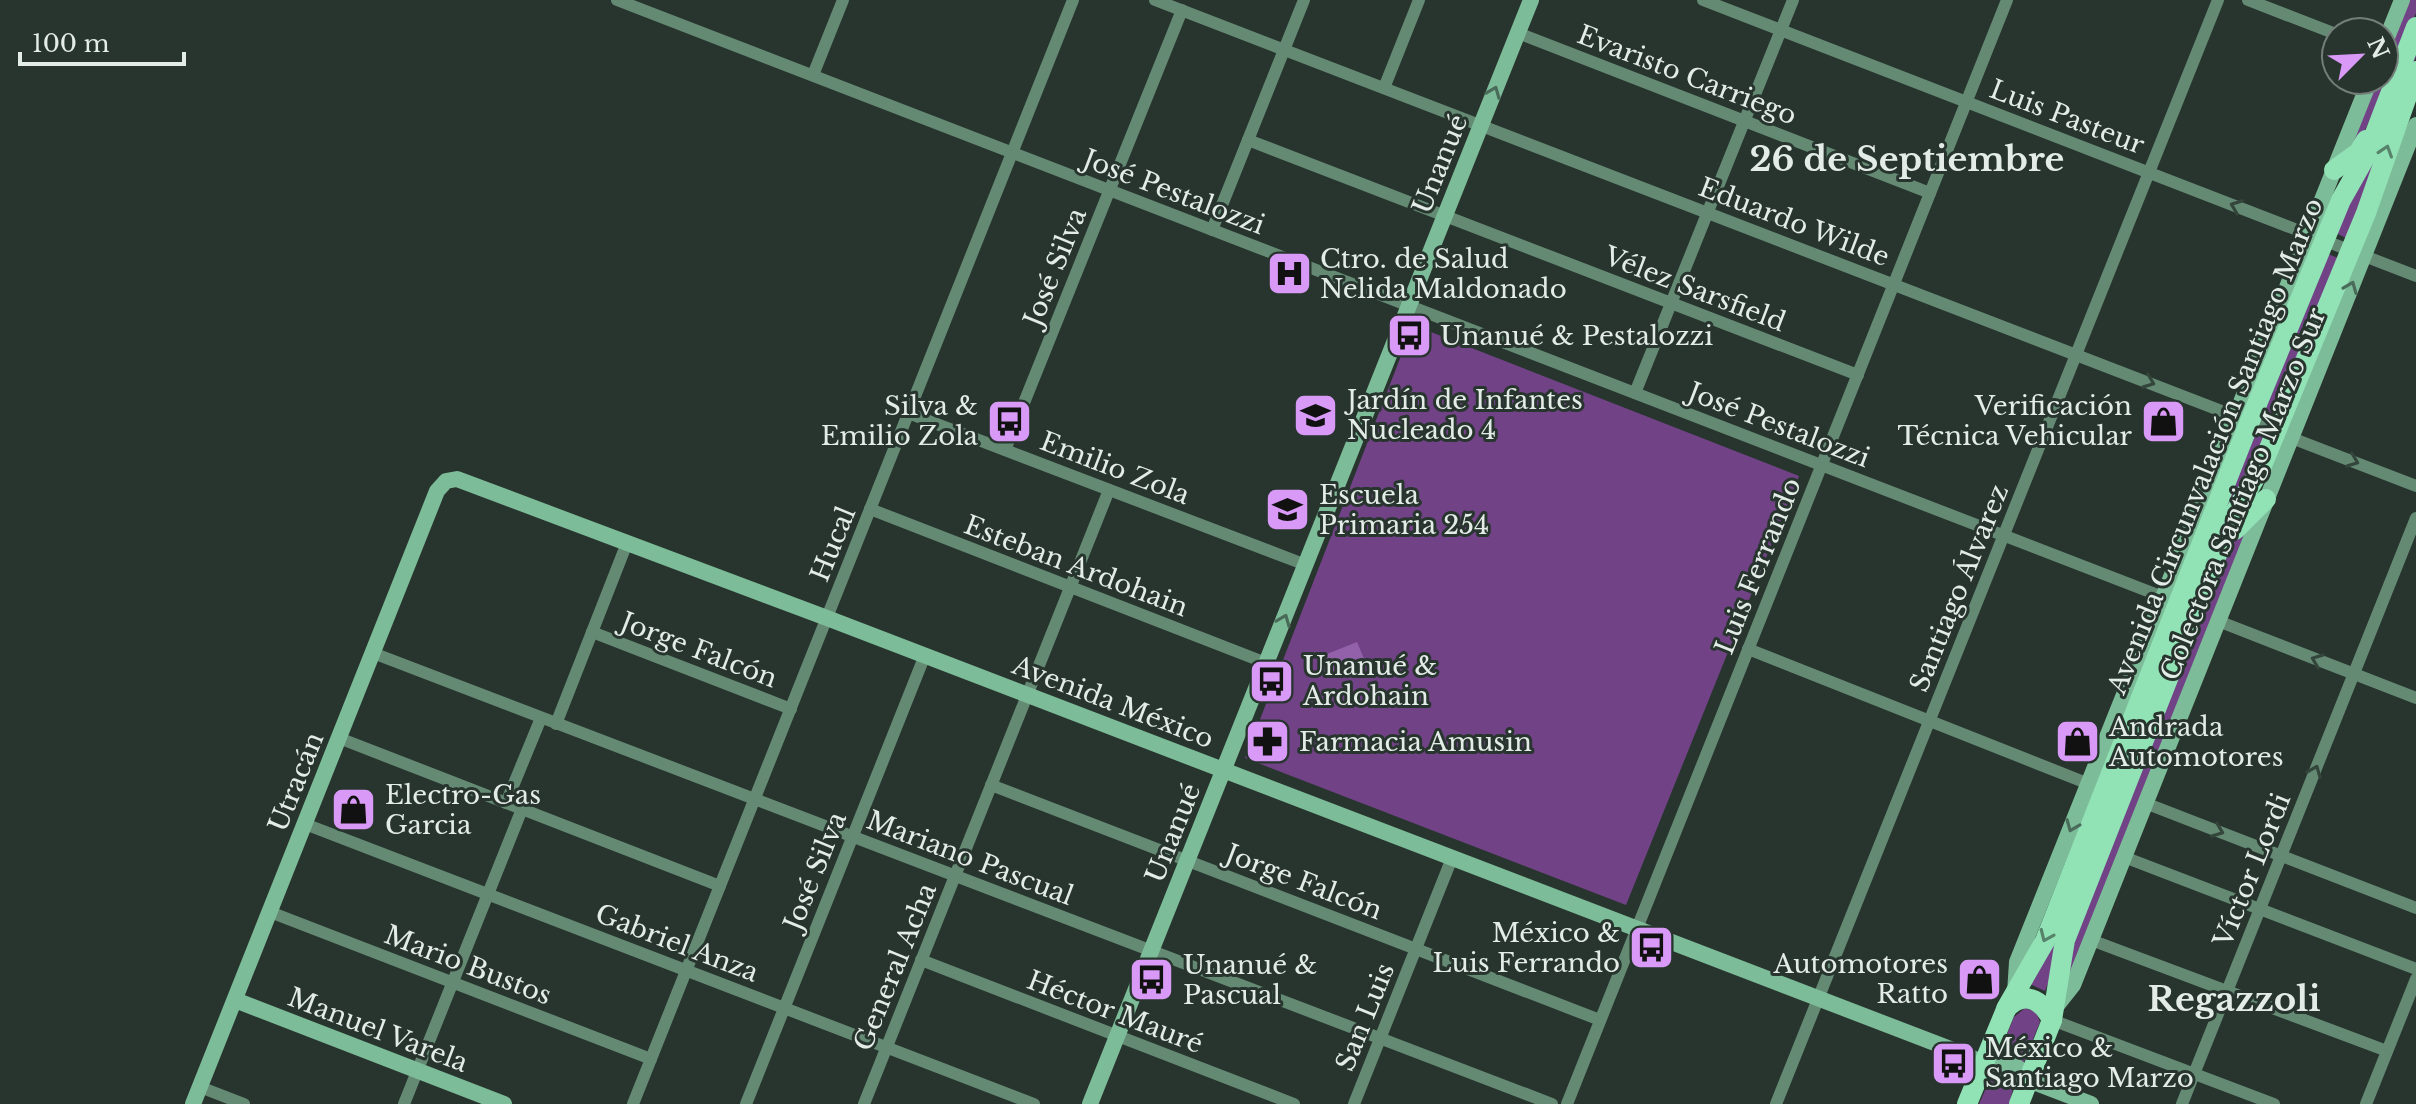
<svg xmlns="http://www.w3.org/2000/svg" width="2416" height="1104" viewBox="0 0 2416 1104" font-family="'Libre Baskerville',serif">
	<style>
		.green { fill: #714386 }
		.water { fill: #9361aa }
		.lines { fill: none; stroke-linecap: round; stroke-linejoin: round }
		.street { stroke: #648a74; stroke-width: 12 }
		.secondary { stroke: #7dbc99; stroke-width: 16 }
		.primary { stroke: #91e3b6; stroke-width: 20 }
		.oneway { stroke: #4a6b59 }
		.oneway2 { stroke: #57836b }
		.oneway3 { stroke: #34463c }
		.labels { text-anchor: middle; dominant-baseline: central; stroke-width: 6; stroke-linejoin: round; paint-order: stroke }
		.street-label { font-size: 26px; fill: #e3ece7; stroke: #28352e }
		.poi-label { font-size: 26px; fill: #e3ece7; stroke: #28352e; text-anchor: start }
		.district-label { font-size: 34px; font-weight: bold; fill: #e3ece7; stroke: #28352e }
	</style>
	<rect width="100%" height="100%" fill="#28352e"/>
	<g class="green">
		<polygon points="2406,0 2416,0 2416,13 2359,144 2347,155 2374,80 2384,80 2384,56"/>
		<polygon points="2416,41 2416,57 2361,207 2346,238 2336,233"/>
		<polygon points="2328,254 2338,258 2273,417 2262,413"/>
		<polygon points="1413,325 1799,476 1626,905 1245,758"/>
		<polygon points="2254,433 2264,437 2045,991 2030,984"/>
		<polygon points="2255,514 2067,988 2067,957 2197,618 2239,529"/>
		<polygon points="2025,1008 2036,1012 2040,1022 2024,1062 2000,1051 2014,1017"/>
		<polygon points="1991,1077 2014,1085 2009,1104 1979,1104"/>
	</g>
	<polygon class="water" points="1357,642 1365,661 1324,677 1317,658"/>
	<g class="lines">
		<g class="street">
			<polyline points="617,0 2163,597"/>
			<polyline points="1155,0 2416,486"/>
			<polyline points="1703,0 2416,276"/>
			<polyline points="2248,0 2336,34"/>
			<polyline points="1518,33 1930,193"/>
			<polyline points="813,75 843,0"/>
			<polyline points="1384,88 1419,0"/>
			<polyline points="1248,140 1858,375"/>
			<polyline points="1212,230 1304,0"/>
			<polyline points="1635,393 1793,0"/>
			<polyline points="908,413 1306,565"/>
			<polyline points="1005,450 1182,10"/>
			<polyline points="870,509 1266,663"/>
			<polyline points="2218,621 2416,698"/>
			<polyline points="592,632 791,709"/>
			<polyline points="1748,649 2089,784"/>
			<polyline points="373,653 1552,1104"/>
			<polyline points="556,724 627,543"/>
			<polyline points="339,738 720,886"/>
			<polyline points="991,785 1600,1020"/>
			<polyline points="506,803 541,718"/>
			<polyline points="2145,803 2416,908"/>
			<polyline points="305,824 1034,1104"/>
			<polyline points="2124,857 2416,969"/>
			<polyline points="270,912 651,1059"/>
			<polyline points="2091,940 2387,1051"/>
			<polyline points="921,960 1294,1104"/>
			<polyline points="2052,1020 2274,1104"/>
			<polyline points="200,1087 244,1104"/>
			<polyline points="404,1104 522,809"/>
			<polyline points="633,1104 1073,0"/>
			<polyline points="746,1104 925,655"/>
			<polyline points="864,1104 1109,490"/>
			<polyline points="1354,1104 1452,858"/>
			<polyline points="1567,1104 2007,0"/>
			<polyline points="1776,1104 2218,0"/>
			<polyline points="2182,1104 2416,518"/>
			<polyline points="2366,1104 2416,979"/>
		</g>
		<g class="secondary">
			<polyline points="2384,45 2402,0"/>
			<polyline points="2015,993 2017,962 2370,80"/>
			<polyline points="235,1000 504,1104"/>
			<polyline points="2054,1009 2073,985 2416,125"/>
			<path d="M1984 1063C2002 1058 2020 1063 2028 1080"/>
			<polyline points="193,1104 437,491 446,481 457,479 827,618 1966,1055 2015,1079 2028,1080 2091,1104"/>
			<polyline points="1090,1104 1531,0"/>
		</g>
		<g class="primary">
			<polyline points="2334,170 2359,152 2366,140"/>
			<polyline points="2235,530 2266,499"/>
			<path d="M2006 1009C2024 989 2042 1000 2052 1020"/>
			<polyline points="1967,1104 2007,1007 2045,941 2250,421 2341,200 2367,154 2416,27"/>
			<polyline points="2019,1104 2052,1020 2065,940 2231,519 2261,468 2366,213 2416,71"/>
		</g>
	</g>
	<defs><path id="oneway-chevron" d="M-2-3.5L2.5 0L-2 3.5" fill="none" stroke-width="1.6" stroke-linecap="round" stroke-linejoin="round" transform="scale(2)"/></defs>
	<g class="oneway">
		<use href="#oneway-chevron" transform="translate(1494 92) rotate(-68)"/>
		<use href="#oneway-chevron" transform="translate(2351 287) rotate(-68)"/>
		<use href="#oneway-chevron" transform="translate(1284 620) rotate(-68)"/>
		<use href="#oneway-chevron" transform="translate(2072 826) rotate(112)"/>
	</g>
	<g class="oneway2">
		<use href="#oneway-chevron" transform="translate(2386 151) rotate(-72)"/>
		<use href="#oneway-chevron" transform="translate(2046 936) rotate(114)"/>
	</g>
	<g class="oneway3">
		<use href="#oneway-chevron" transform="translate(2236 206) rotate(-159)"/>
		<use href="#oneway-chevron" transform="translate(2149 382) rotate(21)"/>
		<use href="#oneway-chevron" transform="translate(2353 461) rotate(21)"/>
		<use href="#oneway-chevron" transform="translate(2317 660) rotate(-159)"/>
		<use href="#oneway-chevron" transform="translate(2315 771) rotate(-68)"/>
		<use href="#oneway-chevron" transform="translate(2218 831) rotate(21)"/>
	</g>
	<defs>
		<symbol id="hospital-square" viewBox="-11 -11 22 22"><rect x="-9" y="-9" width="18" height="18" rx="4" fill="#d99af7" stroke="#28352e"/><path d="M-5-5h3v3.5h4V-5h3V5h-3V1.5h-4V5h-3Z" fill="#111"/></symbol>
		<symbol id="bus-square" viewBox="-11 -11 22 22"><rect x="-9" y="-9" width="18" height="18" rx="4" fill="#d99af7" stroke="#28352e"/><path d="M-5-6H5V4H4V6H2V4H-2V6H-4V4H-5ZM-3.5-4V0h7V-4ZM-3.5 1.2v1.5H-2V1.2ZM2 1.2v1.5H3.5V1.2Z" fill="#111"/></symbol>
		<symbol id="school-square" viewBox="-11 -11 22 22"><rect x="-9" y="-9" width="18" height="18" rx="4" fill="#d99af7" stroke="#28352e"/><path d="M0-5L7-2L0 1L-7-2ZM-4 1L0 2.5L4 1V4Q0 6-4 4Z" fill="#111"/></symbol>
		<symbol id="shop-square" viewBox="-11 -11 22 22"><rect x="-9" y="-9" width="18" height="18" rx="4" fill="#d99af7" stroke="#28352e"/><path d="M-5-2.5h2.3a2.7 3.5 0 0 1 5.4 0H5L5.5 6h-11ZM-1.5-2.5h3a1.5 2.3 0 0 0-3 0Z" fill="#111"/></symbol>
		<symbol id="pharmacy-square" viewBox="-11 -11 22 22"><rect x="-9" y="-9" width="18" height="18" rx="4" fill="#d99af7" stroke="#28352e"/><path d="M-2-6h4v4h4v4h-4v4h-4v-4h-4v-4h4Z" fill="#111"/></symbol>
	</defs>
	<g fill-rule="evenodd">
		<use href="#hospital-square" x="1264" y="248" width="51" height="51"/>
		<use href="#bus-square" x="1384" y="310" width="51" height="51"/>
		<use href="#school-square" x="1290" y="390" width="51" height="51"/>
		<use href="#bus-square" x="984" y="396" width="51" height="51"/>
		<use href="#shop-square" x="2138" y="396" width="51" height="51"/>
		<use href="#school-square" x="1262" y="484" width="51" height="51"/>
		<use href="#bus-square" x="1246" y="656" width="51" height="51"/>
		<use href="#pharmacy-square" x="1242" y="716" width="51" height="51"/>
		<use href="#shop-square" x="2052" y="716" width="51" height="51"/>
		<use href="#shop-square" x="328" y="784" width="51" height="51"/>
		<use href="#bus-square" x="1626" y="922" width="51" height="51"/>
		<use href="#shop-square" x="1954" y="954" width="51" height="51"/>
		<use href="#bus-square" x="1126" y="954" width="51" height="51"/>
		<use href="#bus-square" x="1928" y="1038" width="51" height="51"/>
	</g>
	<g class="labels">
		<g class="street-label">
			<text transform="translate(1687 75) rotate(21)">Evaristo Carriego</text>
			<text transform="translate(2067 117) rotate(21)">Luis Pasteur</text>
			<text transform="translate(1440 164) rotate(-68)">Unanué</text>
			<text transform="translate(1174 192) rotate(21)">José Pestalozzi</text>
			<text transform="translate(1794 222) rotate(21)">Eduardo Wilde</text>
			<text transform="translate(1055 267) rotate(-68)">José Silva</text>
			<text transform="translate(1695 289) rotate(21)">Vélez Sarsfield</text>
			<text transform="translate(1779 425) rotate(21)">José Pestalozzi</text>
			<text transform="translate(2215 446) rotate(-68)">Avenida Circunvalación Santiago Marzo</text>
			<text transform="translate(1115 468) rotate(21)">Emilio Zola</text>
			<text transform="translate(2243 494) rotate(-68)">Colectora Santiago Marzo Sur</text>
			<text transform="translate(833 544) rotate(-68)">Hucal</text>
			<text transform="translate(1076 566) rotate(21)">Esteban Ardohain</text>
			<text transform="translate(1758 566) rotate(-68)">Luis Ferrando</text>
			<text transform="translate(1959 588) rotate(-68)">Santiago Álvarez</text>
			<text transform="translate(699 650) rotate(21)">Jorge Falcón</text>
			<text transform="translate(1113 702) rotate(21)">Avenida México</text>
			<text transform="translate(296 782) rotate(-68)">Utracán</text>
			<text transform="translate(1173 833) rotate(-68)">Unanué</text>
			<text transform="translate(970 858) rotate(21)">Mariano Pascual</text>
			<text transform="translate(2252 870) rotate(-68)">Víctor Lordi</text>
			<text transform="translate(815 871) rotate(-68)">José Silva</text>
			<text transform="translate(1304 882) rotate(21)">Jorge Falcón</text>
			<text transform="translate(677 943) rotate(21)">Gabriel Anza</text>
			<text transform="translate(468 965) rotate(21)">Mario Bustos</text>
			<text transform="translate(895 967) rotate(-68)">General Acha</text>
			<text transform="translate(1115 1012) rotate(21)">Héctor Mauré</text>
			<text transform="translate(1365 1017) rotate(-68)">San Luis</text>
			<text transform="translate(378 1030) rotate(21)">Manuel Varela</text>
		</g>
		<g class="poi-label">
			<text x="1320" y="259">Ctro. de Salud<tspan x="1320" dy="30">Nelida Maldonado</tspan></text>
			<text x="1440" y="336">Unanué &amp; Pestalozzi</text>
			<text x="1347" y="400">Jardín de Infantes<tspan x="1347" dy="30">Nucleado 4</tspan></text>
			<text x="978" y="406" text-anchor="end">Silva &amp;<tspan x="978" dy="30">Emilio Zola</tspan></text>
			<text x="2132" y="406" text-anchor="end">Verificación<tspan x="2132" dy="30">Técnica Vehicular</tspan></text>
			<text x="1319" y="495">Escuela<tspan x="1319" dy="30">Primaria 254</tspan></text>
			<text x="1303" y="666">Unanué &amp;<tspan x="1303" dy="30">Ardohain</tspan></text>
			<text x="2109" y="727">Andrada<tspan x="2109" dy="30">Automotores</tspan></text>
			<text x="1299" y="742">Farmacia Amusin</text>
			<text x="385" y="795">Electro-Gas<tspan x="385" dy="30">Garcia</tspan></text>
			<text x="1620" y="933" text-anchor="end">México &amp;<tspan x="1620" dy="30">Luis Ferrando</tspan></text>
			<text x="1948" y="964" text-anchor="end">Automotores<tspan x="1948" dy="30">Ratto</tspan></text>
			<text x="1183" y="965">Unanué &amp;<tspan x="1183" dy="30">Pascual</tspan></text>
			<text x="1985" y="1048">México &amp;<tspan x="1985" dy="30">Santiago Marzo</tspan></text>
		</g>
		<g class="district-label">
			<text x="1907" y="159">26 de Septiembre</text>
			<text x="2234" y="999">Regazzoli</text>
		</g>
	</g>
	<g transform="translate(2360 56) rotate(66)"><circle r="38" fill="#28352e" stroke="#737e78" stroke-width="2"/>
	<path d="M0-6L14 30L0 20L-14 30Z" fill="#d99af7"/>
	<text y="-12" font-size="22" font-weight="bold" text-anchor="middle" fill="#e3ece7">N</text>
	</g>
	<path d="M20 52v12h164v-12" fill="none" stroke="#e3ece7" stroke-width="4"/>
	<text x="32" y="52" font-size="24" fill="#e3ece7" stroke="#28352e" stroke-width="6" paint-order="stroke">100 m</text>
</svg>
